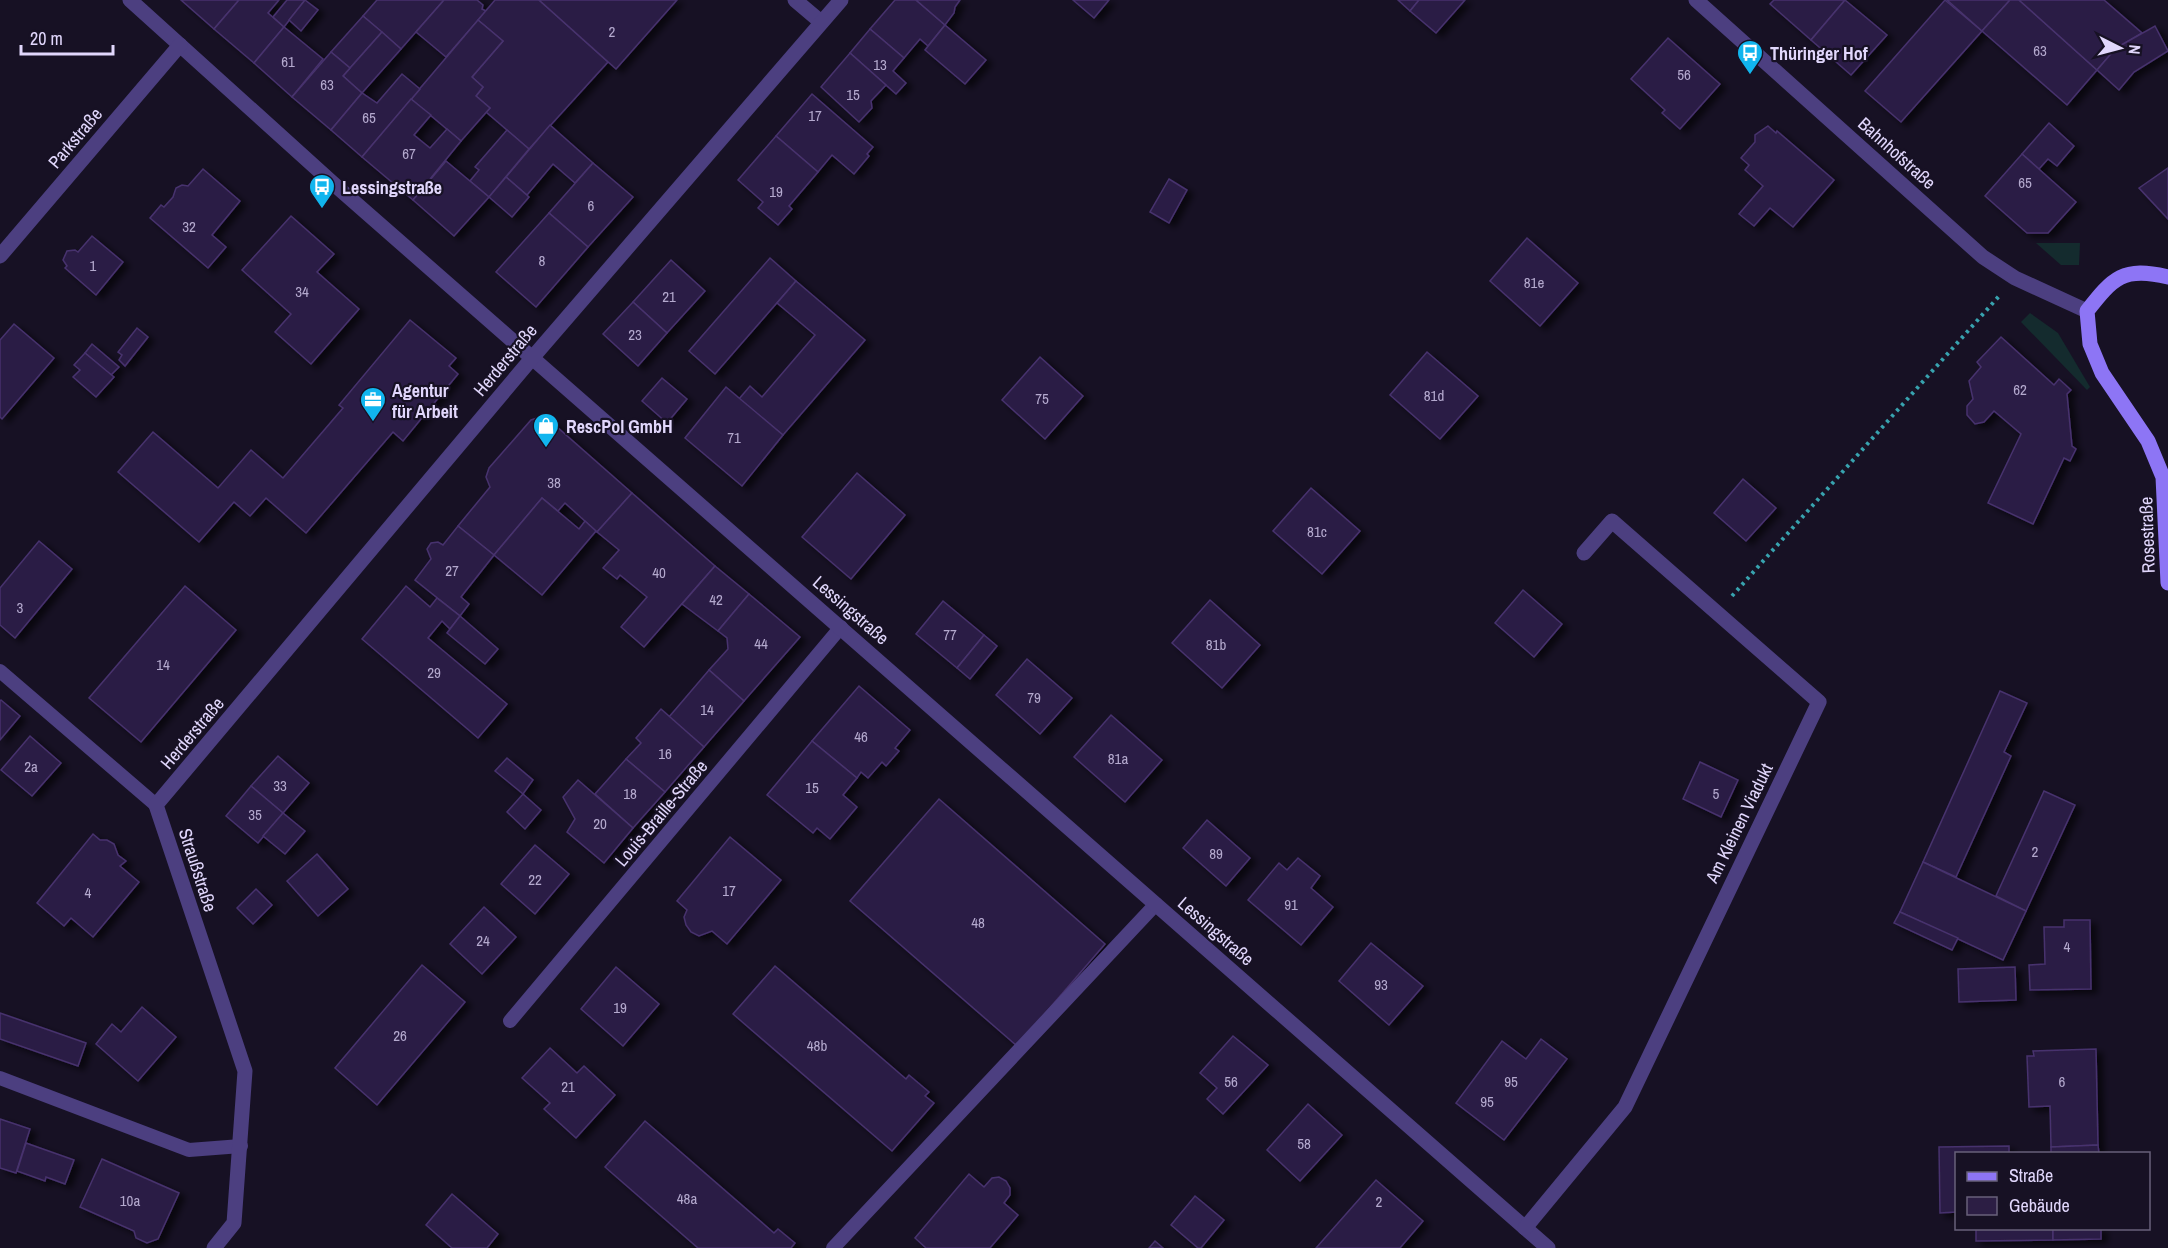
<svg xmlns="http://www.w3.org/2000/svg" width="2168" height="1248" viewBox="0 0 2168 1248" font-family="'Archivo Narrow',sans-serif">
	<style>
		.green { fill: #142b2e }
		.building { fill: #2c1e44; stroke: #47326e; stroke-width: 1.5; filter: url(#shadow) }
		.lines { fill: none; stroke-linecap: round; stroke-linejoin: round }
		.path { stroke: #38a3af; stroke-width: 4; stroke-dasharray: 3 4.5; stroke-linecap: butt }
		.service { stroke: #4c3f80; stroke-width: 14 }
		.minor { stroke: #4c3f80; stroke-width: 15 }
		.secondary { stroke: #8d75f5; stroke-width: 15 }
		.labels { text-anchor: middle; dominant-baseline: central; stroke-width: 4.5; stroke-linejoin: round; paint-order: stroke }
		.number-label { font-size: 15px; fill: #b4a9ce }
		.poi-label { font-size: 18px; font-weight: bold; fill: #e1d7fc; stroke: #171124; text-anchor: start }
		.street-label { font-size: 18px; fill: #e1d7fc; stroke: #171124 }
	</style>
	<defs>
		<filter id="shadow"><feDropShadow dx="6" dy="4" stdDeviation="3" flood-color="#0009"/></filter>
	</defs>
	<rect width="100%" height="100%" fill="#171124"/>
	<g class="green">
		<polygon points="2036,243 2080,243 2079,265 2061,265"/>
		<polygon points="2030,313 2058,333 2090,387 2087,390 2021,322"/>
	</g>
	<g class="building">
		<polygon points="181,0 239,0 214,29"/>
		<polygon points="239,0 279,0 268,13 284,27 254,63 214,29"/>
		<polygon points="287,0 305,0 284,27 273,17"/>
		<polygon points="305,0 318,10 301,31 289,20"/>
		<polygon points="377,0 444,0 401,49 363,16"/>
		<polygon points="444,0 477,0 483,5 482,9 486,11 446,57 416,32"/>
		<polygon points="495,0 539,0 608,62 529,149 486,112 490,108 476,96 483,87 472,77 503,41 478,20"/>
		<polygon points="539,0 677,0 616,69"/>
		<polygon points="895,0 916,0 945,25 928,46 920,39 904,58 870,29"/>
		<polygon points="916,0 960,0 955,7 954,13 945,25"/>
		<polygon points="1073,0 1109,0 1094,18"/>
		<polygon points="1398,0 1419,0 1410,11"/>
		<polygon points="1419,0 1465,0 1436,33 1410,11"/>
		<polygon points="1774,0 1845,0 1811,40 1770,4"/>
		<polygon points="1845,0 1887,35 1851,75 1811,40"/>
		<polygon points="1945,0 1982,31 1901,122 1865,91"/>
		<polygon points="1947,0 2010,0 1982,31"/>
		<polygon points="2010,0 2019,0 2097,70 2067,105 1982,31"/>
		<polygon points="2019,0 2104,0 2142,33 2116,48 2097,70"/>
		<polygon points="363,16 382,32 350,68 331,52"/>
		<polygon points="478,20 503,41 472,77 483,87 476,96 490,108 461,141 411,99"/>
		<polygon points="945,25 986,60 965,84 925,50"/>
		<polygon points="2155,26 2168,51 2134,72 2119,90 2097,70 2116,48"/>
		<polygon points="284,27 323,59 292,97 254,63"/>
		<polygon points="870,29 904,58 893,71 906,83 896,94 850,53"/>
		<polygon points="382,32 401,49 362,93 343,76"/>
		<polygon points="1668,38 1720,84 1680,129 1662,113 1665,110 1631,79"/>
		<polygon points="331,52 350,68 343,76 362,93 331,130 292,97"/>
		<polygon points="850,53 886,85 871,101 872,108 859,122 821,87"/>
		<polygon points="402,74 420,89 362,157 331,130 362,93 377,103"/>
		<polygon points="812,94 873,147 867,154 869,156 854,174 832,155 818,172 776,136"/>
		<polygon points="411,99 431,115 414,135 430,148 447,129 461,141 413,200 362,157"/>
		<polygon points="2049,123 2074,146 2057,166 2048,159 2039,169 2022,154"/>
		<polygon points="550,125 593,163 575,183 553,164 527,195 506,177"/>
		<polygon points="1768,126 1776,133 1777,131 1834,180 1793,227 1770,208 1754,226 1739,214 1763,186 1745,170 1749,165 1741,158 1755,142 1755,135"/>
		<polygon points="507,130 529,149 489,197 470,181 479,170 475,167"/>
		<polygon points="776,136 818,172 789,206 792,209 778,225 758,208 763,202 738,180"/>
		<polygon points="2022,154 2076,202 2048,233 2027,233 1985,196"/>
		<polygon points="446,161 489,197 454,236 413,200"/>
		<polygon points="593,163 633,197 588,247 549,213"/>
		<polygon points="2168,168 2168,219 2139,188"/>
		<polygon points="203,169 240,201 212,235 226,247 208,268 150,218 161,205 164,207 173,197 176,188 182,185 188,186"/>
		<polygon points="506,177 529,197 512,217 489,197"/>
		<polygon points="1169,179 1187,190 1169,223 1150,212"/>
		<polygon points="549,213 588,247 536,307 496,272"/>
		<polygon points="291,216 334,254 317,272 359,309 311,364 275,332 291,314 242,270"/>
		<polygon points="92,236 123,262 96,295 65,268 67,266 63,260 67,251 75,250 78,252"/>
		<polygon points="1527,238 1578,283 1540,326 1490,281"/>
		<polygon points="770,258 796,281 715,374 689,351"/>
		<polygon points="671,260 705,291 667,333 633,302"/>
		<polygon points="796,281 865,340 783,435 739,399 750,386 762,397 815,335 777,303"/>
		<polygon points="633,302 667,333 638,366 603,334"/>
		<polygon points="410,320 456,358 449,366 458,374 403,441 393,432 306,533 266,498 250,516 234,502 199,542 118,472 153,432 218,488 251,450 283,478 343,408 339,405"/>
		<polygon points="14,324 54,358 2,419 0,417 0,340"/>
		<polygon points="137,328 148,337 125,366 119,360 122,355 118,352"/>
		<polygon points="2001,337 2054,385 2059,379 2071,390 2067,394 2072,446 2076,449 2070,461 2064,458 2033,524 1988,503 2021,434 1994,411 1984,422 1975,424 1967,415 1967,406 1973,399 1969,381 1981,367 1977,362"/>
		<polygon points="92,344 119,367 111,375 85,353"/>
		<polygon points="1427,352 1478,396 1440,439 1390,395"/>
		<polygon points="85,353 114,377 96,397 73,377 80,370 74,365"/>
		<polygon points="1040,357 1083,396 1045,439 1002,400"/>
		<polygon points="662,378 687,399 667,423 642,401"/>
		<polygon points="726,387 783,435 742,486 685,438"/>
		<polygon points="540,417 549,420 632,493 597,532 565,503 558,511 542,498 494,555 458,526 490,487 486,477 489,468 531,420"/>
		<polygon points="857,473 905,515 851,579 802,537"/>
		<polygon points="1743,479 1776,508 1746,541 1714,513"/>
		<polygon points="1311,488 1360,531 1322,574 1273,531"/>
		<polygon points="632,493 715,566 644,647 621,627 647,597 620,575 617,579 603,568 619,550 597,532"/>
		<polygon points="542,498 579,529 585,521 596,531 542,595 494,555"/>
		<polygon points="458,526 494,555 461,597 469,604 460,616 415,580 431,559 427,549 431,543 438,542 443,545"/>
		<polygon points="39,541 72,569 15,638 0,625 0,588"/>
		<polygon points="715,566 749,594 718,631 682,604"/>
		<polygon points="185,586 236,630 141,742 89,698"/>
		<polygon points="406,586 430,607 437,598 460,616 450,629 442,621 428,638 507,704 478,738 362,639"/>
		<polygon points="1523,590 1562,624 1534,657 1495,623"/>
		<polygon points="749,594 800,637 744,701 709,670 728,649 727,638 718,631"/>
		<polygon points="1210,600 1260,645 1222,688 1172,643"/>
		<polygon points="943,601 984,635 957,668 916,634"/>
		<polygon points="460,616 498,649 485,664 447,633"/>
		<polygon points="984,635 997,646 970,679 957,668"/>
		<polygon points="1027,659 1072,698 1040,734 996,695"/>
		<polygon points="709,670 744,701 704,747 669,717"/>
		<polygon points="859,686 910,730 895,748 899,751 886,766 882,762 868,778 861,772 857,778 812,741"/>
		<polygon points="2000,691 2027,703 2004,752 2011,756 1956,877 1923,862"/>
		<polygon points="1,700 20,716 0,740 0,701"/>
		<polygon points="661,709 704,747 665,792 626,759 641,743 636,738"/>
		<polygon points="1111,715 1162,760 1125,802 1074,757"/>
		<polygon points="30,736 61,763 32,796 1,770"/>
		<polygon points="812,741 857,778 843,795 857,807 830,839 817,828 813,833 767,795"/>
		<polygon points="278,756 309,783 283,813 251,786"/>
		<polygon points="507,758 533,780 523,794 495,771"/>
		<polygon points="626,759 665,792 633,828 595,794"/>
		<polygon points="1700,762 1738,780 1721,817 1683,799"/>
		<polygon points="578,780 633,828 604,863 567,832 575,819 563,797"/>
		<polygon points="251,786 283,813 258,843 226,816"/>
		<polygon points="2044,791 2075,805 2026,911 1996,896"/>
		<polygon points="523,794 541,810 525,829 507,812"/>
		<polygon points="939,799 1105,944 1017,1046 850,901"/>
		<polygon points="283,813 305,831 285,854 263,836"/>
		<polygon points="1207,820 1250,858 1226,886 1183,848"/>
		<polygon points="93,834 100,840 107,840 114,844 118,855 126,861 120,866 139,882 93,937 71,918 64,926 37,903"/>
		<polygon points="730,837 781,880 727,944 712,931 699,936 691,932 686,925 684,917 687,910 677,901"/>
		<polygon points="535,845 569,874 535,914 501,884"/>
		<polygon points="317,854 348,889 318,916 287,881"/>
		<polygon points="1298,858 1320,876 1311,888 1333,907 1301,945 1248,900 1279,863 1287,870"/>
		<polygon points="1923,862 2026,911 2003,960 1900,912"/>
		<polygon points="256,889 272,905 253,924 237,908"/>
		<polygon points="484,907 516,937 482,974 450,944"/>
		<polygon points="1900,912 1958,938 1952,950 1894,923"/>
		<polygon points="2064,920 2090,920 2091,989 2030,990 2029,965 2045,964 2044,927 2064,927"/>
		<polygon points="1371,943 1423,986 1389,1025 1339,981"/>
		<polygon points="422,965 465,1002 377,1105 335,1068"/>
		<polygon points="775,966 906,1079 909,1075 929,1092 925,1096 934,1103 892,1151 733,1014"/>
		<polygon points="616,967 659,1004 623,1046 581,1009"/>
		<polygon points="2015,967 2016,1000 1959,1002 1958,969"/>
		<polygon points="142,1007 176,1037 138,1081 96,1044 112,1024 121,1032"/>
		<polygon points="0,1013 86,1043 78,1066 0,1039"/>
		<polygon points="1233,1036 1268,1065 1223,1114 1207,1099 1217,1088 1200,1073"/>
		<polygon points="1541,1039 1567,1059 1504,1140 1456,1103 1502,1041 1526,1059"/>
		<polygon points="550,1048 577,1073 584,1066 615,1095 576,1138 544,1109 550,1103 522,1078"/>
		<polygon points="2096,1049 2098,1145 2051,1147 2050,1106 2029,1107 2027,1056 2034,1056 2033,1051"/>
		<polygon points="1308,1104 1342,1135 1300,1181 1267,1150"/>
		<polygon points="0,1119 30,1129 16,1173 0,1168"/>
		<polygon points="645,1121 774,1233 778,1229 795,1243 791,1248 698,1248 605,1167"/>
		<polygon points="26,1143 74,1160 65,1184 46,1177 45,1181 17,1171"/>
		<polygon points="2098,1145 2099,1154 2051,1154 2051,1147"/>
		<polygon points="2009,1146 2009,1154 1956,1154 1956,1212 1940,1213 1939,1147"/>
		<polygon points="102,1159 179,1193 158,1239 147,1243 136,1238 134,1231 80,1207"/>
		<polygon points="969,1174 984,1187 992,1178 999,1177 1006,1181 1010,1188 1010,1195 1004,1203 1018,1215 990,1248 926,1248 915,1238"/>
		<polygon points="1376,1180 1423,1221 1400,1248 1316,1248"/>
		<polygon points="452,1194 498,1234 487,1248 452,1248 426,1225"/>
		<polygon points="1195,1196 1224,1220 1201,1248 1198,1248 1171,1225"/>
		<polygon points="1976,1228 2053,1228 2053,1240 1976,1241"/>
		<polygon points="2053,1228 2101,1228 2101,1239 2053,1240"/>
		<polygon points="1155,1241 1163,1248 1149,1248"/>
	</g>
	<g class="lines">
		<polyline class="path" points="1732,596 2000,295"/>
		<g class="service">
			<polyline points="0,671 156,805"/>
			<polyline points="510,1021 841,627"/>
			<polyline points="0,1078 189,1150 241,1146"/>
			<polyline points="833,1248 1156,904"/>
		</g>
		<g class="minor">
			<polyline points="130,0 336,186 1548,1248"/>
			<polyline points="795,0 821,22"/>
			<polyline points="1696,0 1983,257 2015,278 2087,311"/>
			<polyline points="0,256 180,45"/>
			<polyline points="1525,1228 1625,1107 1819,702 1612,521 1584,553"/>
			<polyline points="214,1248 234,1223 245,1071 156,805 533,357 841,0"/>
		</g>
		<path class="secondary" d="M2168 277C2123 266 2113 278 2087 311L2090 344 2102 373 2148 441 2163 477 2168 583"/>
	</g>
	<defs>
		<symbol id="bus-pin" viewBox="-11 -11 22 30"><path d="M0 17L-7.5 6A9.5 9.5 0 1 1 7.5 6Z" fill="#11b5ee" stroke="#171124"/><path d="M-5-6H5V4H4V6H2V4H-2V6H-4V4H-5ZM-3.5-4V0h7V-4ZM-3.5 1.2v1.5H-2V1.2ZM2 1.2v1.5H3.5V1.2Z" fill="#fff"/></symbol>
		<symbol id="office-pin" viewBox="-11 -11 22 30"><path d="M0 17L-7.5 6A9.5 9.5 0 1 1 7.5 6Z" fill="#11b5ee" stroke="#171124"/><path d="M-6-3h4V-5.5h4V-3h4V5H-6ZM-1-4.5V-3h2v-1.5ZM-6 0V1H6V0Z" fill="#fff"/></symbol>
		<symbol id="shop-pin" viewBox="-11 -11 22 30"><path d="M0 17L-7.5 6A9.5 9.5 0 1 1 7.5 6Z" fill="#11b5ee" stroke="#171124"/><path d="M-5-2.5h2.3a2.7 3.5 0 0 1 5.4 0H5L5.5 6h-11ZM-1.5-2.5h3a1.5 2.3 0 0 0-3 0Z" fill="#fff"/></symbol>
	</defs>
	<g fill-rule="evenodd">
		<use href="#bus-pin" x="1735" y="38" width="30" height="40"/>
		<use href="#bus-pin" x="307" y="172" width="30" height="40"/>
		<use href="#office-pin" x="358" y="385" width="30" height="40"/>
		<use href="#shop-pin" x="531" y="411" width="30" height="40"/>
	</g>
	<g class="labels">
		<g class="number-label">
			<text x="612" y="31">2</text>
			<text x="2040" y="50">63</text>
			<text x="288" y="61">61</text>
			<text x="880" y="64">13</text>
			<text x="1684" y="74">56</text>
			<text x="327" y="84">63</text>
			<text x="853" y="94">15</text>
			<text x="815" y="115">17</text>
			<text x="369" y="117">65</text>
			<text x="409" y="153">67</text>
			<text x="2025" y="182">65</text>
			<text x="776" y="191">19</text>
			<text x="591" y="205">6</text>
			<text x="189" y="226">32</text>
			<text x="542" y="260">8</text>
			<text x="93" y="265">1</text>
			<text x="1534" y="282">81e</text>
			<text x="302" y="291">34</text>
			<text x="669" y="296">21</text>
			<text x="635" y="334">23</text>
			<text x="2020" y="389">62</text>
			<text x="1434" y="395">81d</text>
			<text x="1042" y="398">75</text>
			<text x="734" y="437">71</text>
			<text x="554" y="482">38</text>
			<text x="1317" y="531">81c</text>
			<text x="452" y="570">27</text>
			<text x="659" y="572">40</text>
			<text x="716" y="599">42</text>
			<text x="20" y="607">3</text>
			<text x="950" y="634">77</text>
			<text x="761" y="643">44</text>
			<text x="1216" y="644">81b</text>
			<text x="163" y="664">14</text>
			<text x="434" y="672">29</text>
			<text x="1034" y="697">79</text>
			<text x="707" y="709">14</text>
			<text x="861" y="736">46</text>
			<text x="665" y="753">16</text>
			<text x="1118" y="758">81a</text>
			<text x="31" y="766">2a</text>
			<text x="280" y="785">33</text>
			<text x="812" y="787">15</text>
			<text x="630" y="793">18</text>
			<text x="1716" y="793">5</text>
			<text x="255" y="814">35</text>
			<text x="600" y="823">20</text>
			<text x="2035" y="851">2</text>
			<text x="1216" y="853">89</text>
			<text x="535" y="879">22</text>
			<text x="729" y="890">17</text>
			<text x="88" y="892">4</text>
			<text x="1291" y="904">91</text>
			<text x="978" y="922">48</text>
			<text x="483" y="940">24</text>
			<text x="2067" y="946">4</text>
			<text x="1381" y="984">93</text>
			<text x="620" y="1007">19</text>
			<text x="400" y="1035">26</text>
			<text x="817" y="1045">48b</text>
			<text x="1231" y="1081">56</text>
			<text x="1511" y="1081">95</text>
			<text x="2062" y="1081">6</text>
			<text x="568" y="1086">21</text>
			<text x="1487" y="1101">95</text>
			<text x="1304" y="1143">58</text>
			<text x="687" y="1198">48a</text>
			<text x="130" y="1200">10a</text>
			<text x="1379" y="1201">2</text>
		</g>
		<g class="poi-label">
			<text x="1770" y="53">Thüringer Hof</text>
			<text x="342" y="187">Lessingstraße</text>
			<text x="392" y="390">Agentur<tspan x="392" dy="21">für Arbeit</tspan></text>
			<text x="566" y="426">RescPol GmbH</text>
		</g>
		<g class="street-label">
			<text transform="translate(75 138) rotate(-50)">Parkstraße</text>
			<text transform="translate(1897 153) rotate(42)">Bahnhofstraße</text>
			<text transform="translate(505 360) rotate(-50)">Herderstraße</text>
			<text transform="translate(2147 535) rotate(-92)">Rosestraße</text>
			<text transform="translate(851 610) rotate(41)">Lessingstraße</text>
			<text transform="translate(192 733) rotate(-50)">Herderstraße</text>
			<text transform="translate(661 813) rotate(-50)">Louis-Braille-Straße</text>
			<text transform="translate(1739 823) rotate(-64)">Am Kleinen Viadukt</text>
			<text transform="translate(198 870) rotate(72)">Straußstraße</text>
			<text transform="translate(1216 931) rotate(41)">Lessingstraße</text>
		</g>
	</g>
	<rect x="1955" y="1152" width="195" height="78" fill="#171124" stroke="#68607a" stroke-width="1.5"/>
	<rect x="1967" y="1172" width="30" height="9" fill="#8d75f5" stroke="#68607a" stroke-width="1.5"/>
	<text x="2009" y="1182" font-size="18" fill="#e1d7fc">Straße</text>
	<rect x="1967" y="1197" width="30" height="18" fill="#2c1e44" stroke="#68607a" stroke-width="1.5"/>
	<text x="2009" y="1212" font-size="18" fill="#e1d7fc">Gebäude</text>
	<g transform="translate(2120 48) rotate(96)" stroke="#171124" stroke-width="4.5" paint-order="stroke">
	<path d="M0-4.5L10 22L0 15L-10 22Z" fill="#e1d7fc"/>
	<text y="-9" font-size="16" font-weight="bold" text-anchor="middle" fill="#e1d7fc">N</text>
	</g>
	<path d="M21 45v9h92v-9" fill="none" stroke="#e1d7fc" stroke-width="3"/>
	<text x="30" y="45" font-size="18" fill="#e1d7fc" stroke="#171124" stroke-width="4.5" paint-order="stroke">20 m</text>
</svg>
